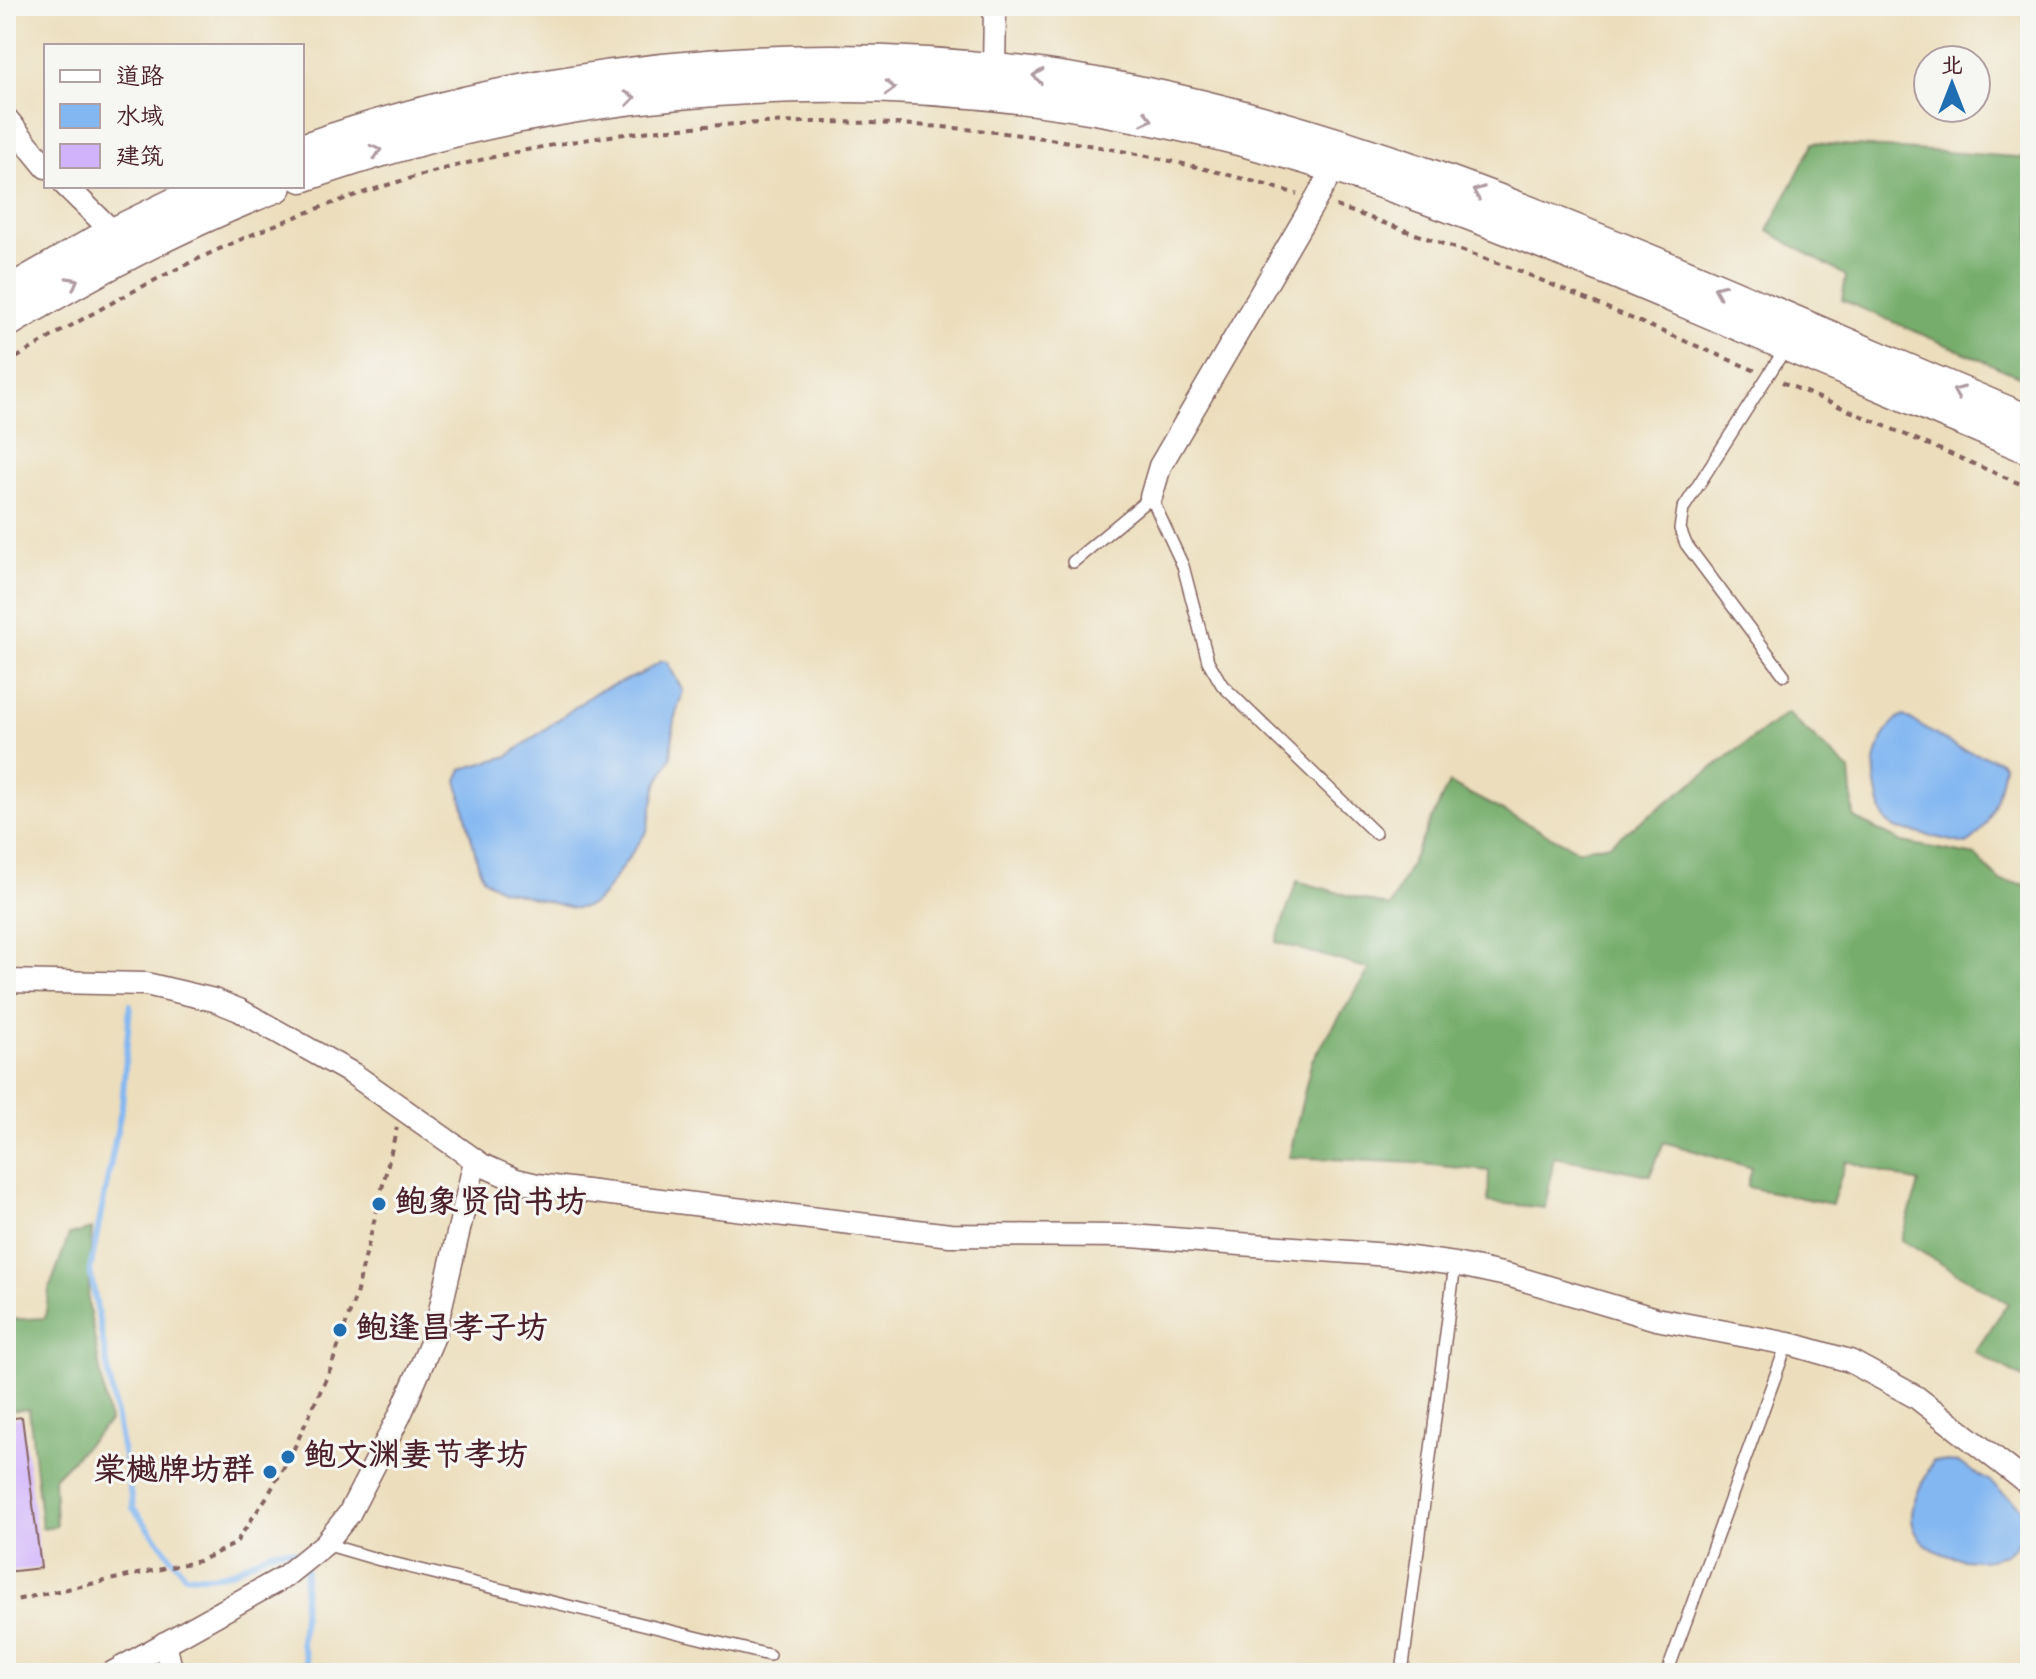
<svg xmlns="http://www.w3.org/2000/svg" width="2036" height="1679" viewBox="0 0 2036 1679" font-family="'Indie Flower','LXGW WenKai TC',sans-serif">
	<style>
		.forest { fill: #76ad6c; stroke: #60664c; stroke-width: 2 }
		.water { fill: #83b7f1; stroke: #666b8e; stroke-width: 2 }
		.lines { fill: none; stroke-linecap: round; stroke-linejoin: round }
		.stream { stroke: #83b7f1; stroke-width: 6 }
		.building { fill: #d1b3fc }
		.lane-casing { stroke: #83625e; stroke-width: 14 }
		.street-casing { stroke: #83625e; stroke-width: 25 }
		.secondary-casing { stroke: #83625e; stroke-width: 35 }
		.path { stroke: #83625e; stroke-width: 4; stroke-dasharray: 6 6; stroke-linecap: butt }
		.lane { stroke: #fff; stroke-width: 11 }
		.street { stroke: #fff; stroke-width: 22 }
		.secondary { stroke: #fff; stroke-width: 32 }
		.oneway { stroke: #ae9aa0 }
		.poi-dot { fill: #1f6fb2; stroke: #f6f6f2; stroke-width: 3 }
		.labels { text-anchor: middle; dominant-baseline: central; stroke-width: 6; stroke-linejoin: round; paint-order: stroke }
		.poi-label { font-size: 32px; font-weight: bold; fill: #4a1f2b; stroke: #f6f6f2; text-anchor: start }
	</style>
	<rect width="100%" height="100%" fill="#f6f6f2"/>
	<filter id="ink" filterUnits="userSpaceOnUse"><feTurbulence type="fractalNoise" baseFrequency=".0125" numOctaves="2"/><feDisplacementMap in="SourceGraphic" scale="16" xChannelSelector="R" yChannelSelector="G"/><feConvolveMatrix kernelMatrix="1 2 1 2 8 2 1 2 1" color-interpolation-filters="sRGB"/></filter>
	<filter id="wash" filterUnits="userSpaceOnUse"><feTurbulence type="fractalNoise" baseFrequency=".006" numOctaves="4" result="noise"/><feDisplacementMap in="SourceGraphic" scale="32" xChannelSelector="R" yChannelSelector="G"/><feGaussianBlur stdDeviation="1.8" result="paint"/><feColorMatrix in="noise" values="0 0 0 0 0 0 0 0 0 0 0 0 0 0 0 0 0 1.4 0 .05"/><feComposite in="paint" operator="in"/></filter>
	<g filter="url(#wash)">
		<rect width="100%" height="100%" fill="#ecdebc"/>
		<g class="forest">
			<polygon points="1813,143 2030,158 2030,381 1842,300 1846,276 1768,231"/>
			<polygon points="1787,713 1850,771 1854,818 1902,842 1976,856 2000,881 2030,885 2030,1382 1975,1352 2008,1303 1901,1240 1919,1183 1846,1161 1832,1204 1747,1187 1752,1168 1664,1142 1650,1175 1554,1157 1545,1208 1488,1202 1489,1171 1414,1163 1289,1157 1312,1060 1370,969 1276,942 1297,881 1390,907 1449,783 1578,850 1610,844"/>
			<polygon points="92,1229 88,1301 109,1422 54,1478 56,1526 42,1528 29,1409 6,1411 6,1320 45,1318 49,1290 69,1235"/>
		</g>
		<g class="water">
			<path d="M661 661 667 662 683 691 674 720 671 757 657 784 647 831 603 895C593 905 586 909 572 908L500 889 484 879 479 868 457 780 462 769 508 756 596 692 641 674Z"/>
			<path d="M1904 716 1958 748 2000 761 2004 765C2000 790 1990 833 1966 844L1894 828 1885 820C1880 809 1873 776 1875 764 1876 749 1889 720 1904 716Z"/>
			<path d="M1933 1461 1959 1463 1990 1482 2030 1515C2025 1527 2019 1544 2008 1552 1982 1570 1914 1557 1912 1519 1911 1499 1925 1479 1933 1461Z"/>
		</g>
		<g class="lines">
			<g class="stream">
				<path d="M130 1005 122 1105 90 1270 133 1508 185 1575C201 1577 216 1577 231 1572 253 1563 279 1538 303 1556"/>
				<polyline points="306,1566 301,1643 310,1673"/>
			</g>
		</g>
		<g id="blocks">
			<polygon class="building" points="22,1417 41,1568 6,1572 6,1419"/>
		</g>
	</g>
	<g filter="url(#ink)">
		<use href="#blocks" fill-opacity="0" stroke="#83625e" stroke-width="2"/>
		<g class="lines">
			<defs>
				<g id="lane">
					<polyline points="1073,562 1151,497 1183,566 1208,661 1222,685 1375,833"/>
					<polyline points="1784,675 1686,544 1680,529 1683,509 1785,349"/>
					<polyline points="325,1544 380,1560 769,1655"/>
					<polyline points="1402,1673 1455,1264"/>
					<polyline points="1667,1673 1787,1344"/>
				</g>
				<g id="street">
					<polyline points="994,71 995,6"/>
					<polyline points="6,118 46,167"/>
					<polyline points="66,186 114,233"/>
					<polyline points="1151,497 1160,466 1334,168"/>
					<polyline points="6,981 146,984 214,1000 239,1010 353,1074 482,1165 516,1180 537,1185 950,1235 1131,1236 1389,1255 1455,1264 1511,1276 1656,1319 1794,1345 1850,1361 1916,1397 2030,1485"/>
					<polyline points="165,1643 172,1673"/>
					<polyline points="112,1673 284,1577 325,1544 349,1514 400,1415 434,1336 475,1161"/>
				</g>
				<g id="secondary">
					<path d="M302 150C563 59 860 35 1132 91 1337 132 1530 210 1722 291 1825 335 1927 379 2030 422"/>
					<path d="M302 176C565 83 849 62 1123 113 1319 149 1506 225 1689 303 1802 351 1916 400 2030 448"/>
					<polyline points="6,294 97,242 212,186"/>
					<path d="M6 322C93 270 181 223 276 186"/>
				</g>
			</defs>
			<use href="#lane" class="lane-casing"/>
			<use href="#street" class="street-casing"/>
			<use href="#secondary" class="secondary-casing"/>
			<g class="path">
				<polyline points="1336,206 1517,270 1756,371"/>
				<path d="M6 364C105 304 205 250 314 210 628 93 979 98 1297 194"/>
				<polyline points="1782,382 2030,488"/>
				<polyline points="6,1602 199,1561 235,1544 268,1495 291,1455 330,1370 356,1295 397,1127"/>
			</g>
			<use href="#lane" class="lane"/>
			<use href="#street" class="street"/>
			<use href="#secondary" class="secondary"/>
		</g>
		<defs><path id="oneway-chevron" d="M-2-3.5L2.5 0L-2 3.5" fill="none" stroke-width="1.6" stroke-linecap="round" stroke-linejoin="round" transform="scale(2)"/></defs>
		<g class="oneway">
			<use href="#oneway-chevron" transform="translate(1038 76) rotate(-173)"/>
			<use href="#oneway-chevron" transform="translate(890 88) rotate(2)"/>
			<use href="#oneway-chevron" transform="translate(630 98) rotate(-8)"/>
			<use href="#oneway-chevron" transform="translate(1147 119) rotate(13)"/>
			<use href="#oneway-chevron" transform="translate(376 151) rotate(-16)"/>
			<use href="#oneway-chevron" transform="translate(1478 192) rotate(-159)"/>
			<use href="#oneway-chevron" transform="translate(73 282) rotate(-29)"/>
			<use href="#oneway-chevron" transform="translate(1719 290) rotate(-157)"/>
			<use href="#oneway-chevron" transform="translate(1958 392) rotate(-157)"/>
		</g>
	</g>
	<g class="poi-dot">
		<circle cx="379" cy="1204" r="8"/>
		<circle cx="340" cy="1330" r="8"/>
		<circle cx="288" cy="1457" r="8"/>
		<circle cx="270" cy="1472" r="8"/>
	</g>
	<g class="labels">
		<g class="poi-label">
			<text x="395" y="1204">鲍象贤尚书坊</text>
			<text x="356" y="1330">鲍逢昌孝子坊</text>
			<text x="304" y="1457">鲍文渊妻节孝坊</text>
			<text x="254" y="1472" text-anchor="end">棠樾牌坊群</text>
		</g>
	</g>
	<rect width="2036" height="1679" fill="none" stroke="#f6f6f2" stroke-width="32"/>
	<rect x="44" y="44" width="260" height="144" fill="#f6f6f2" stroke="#b1a0a2" stroke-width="2"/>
	<rect x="60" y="70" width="40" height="12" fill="#ffffff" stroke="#b1a0a2" stroke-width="2"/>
	<text x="116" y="84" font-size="24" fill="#4a1f2b">道路</text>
	<rect x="60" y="104" width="40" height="24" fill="#83b7f1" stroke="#b1a0a2" stroke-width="2"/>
	<text x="116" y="124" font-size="24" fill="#4a1f2b">水域</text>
	<rect x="60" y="144" width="40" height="24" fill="#d1b3fc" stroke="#b1a0a2" stroke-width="2"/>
	<text x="116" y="164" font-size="24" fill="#4a1f2b">建筑</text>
	<g transform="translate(1952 84)"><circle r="38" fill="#f6f6f2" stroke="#b1a0a2" stroke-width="2"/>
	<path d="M0-6L14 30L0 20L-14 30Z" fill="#1f6fb2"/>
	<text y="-12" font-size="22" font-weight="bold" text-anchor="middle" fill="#4a1f2b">北</text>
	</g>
</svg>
